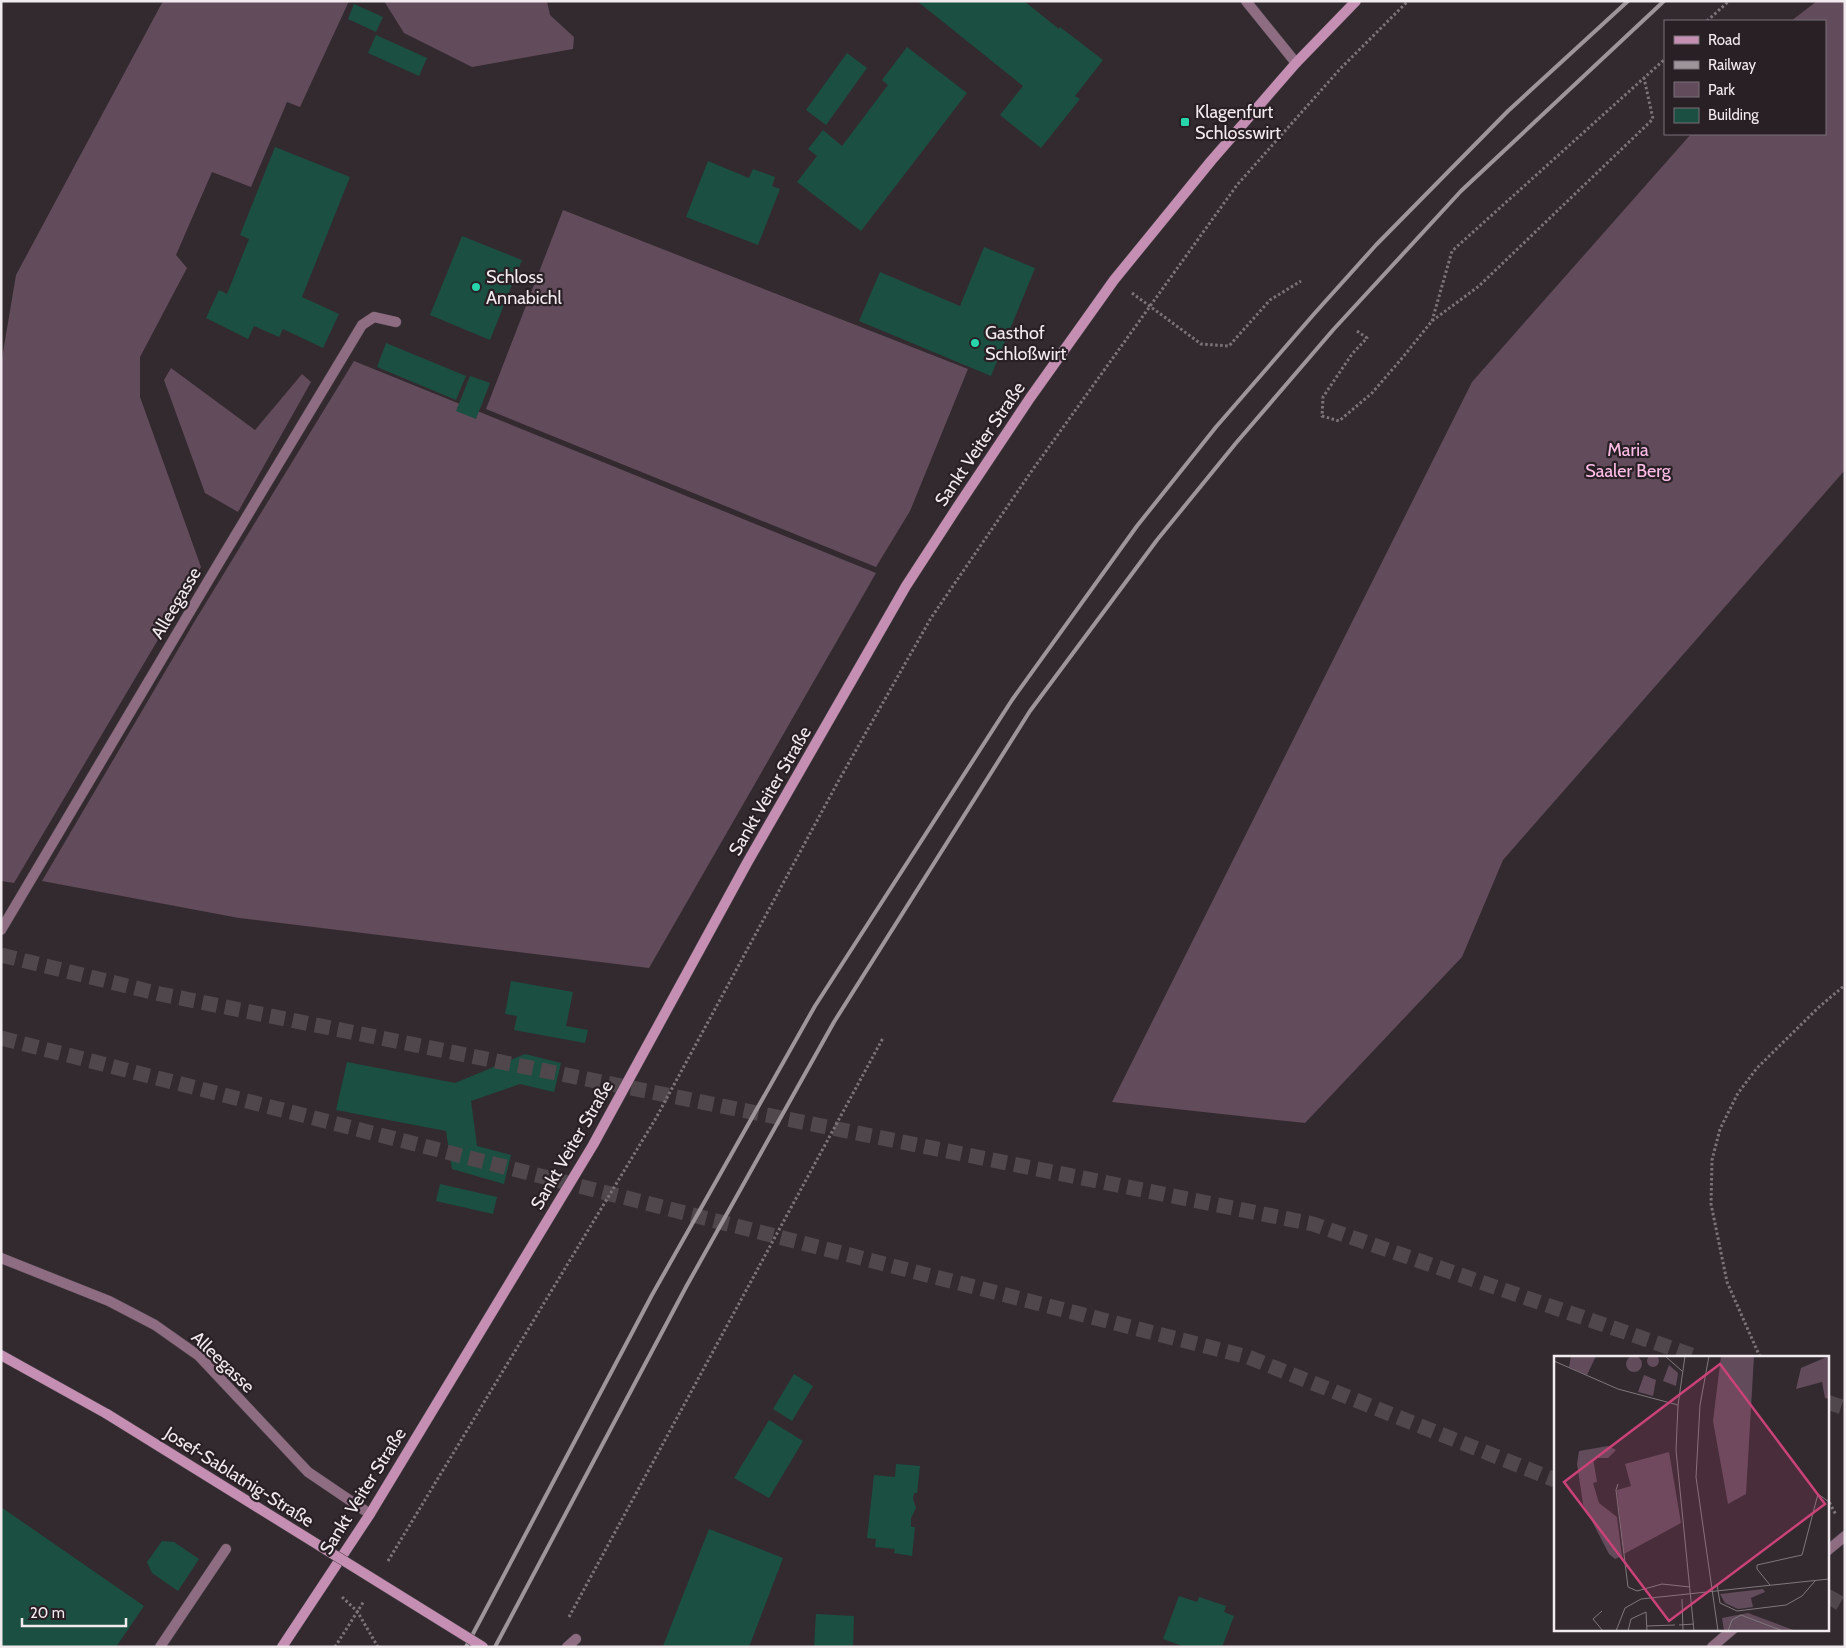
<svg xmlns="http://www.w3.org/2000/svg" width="1846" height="1648" viewBox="0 0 1846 1648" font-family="Cabin,sans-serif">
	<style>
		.green { fill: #624b5a }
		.building { fill: #1b4f41 }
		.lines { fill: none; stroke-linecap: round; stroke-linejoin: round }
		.motorway-tunnel { stroke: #50474c; stroke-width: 15; stroke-dasharray: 15 8; stroke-linecap: butt }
		.service-casing { stroke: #4e454b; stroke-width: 11 }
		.minor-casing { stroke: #4e454b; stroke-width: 11 }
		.secondary-casing { stroke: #4e454b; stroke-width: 11 }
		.path { stroke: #7b7378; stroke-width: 3; stroke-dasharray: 2.5 2.5; stroke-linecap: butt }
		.service { stroke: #8e6c82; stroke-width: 10 }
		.minor { stroke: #8e6c82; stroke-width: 10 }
		.secondary { stroke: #c58fb3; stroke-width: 10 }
		.rail { stroke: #9d959a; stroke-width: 4 }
		.secondary-bridge-casing { stroke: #4e454b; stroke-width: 11; stroke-linecap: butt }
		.secondary-bridge { stroke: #c58fb3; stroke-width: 10 }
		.poi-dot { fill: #27d5ad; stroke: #292026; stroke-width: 2 }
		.labels { text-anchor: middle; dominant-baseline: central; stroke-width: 4.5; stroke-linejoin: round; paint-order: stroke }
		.poi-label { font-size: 18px; fill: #f1eaee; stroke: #292026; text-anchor: start }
		.street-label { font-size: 18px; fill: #f1eaee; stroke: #292026 }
		.park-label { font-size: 18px; fill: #febee8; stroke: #292026 }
		.inset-road { fill: none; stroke: #7f777c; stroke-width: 1 }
		.view { fill: #cb4278; fill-opacity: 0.15; stroke: #cb4278; stroke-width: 2.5 }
		.inset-edge { fill: none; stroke: #f1eaee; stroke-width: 2.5 }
	</style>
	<rect width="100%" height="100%" fill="#332a30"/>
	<g class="green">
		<polygon points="163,1 349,1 300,107 287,102 251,187 212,172 176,255 187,268 140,357 140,397 201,567 14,883 1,881 1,364 16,275"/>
		<polygon points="384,1 547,1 550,15 574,37 573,49 472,67 404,33"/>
		<polygon points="1817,1 1845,1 1845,470 1503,860 1462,957 1305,1123 1112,1102 1472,382 1691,134 1825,134 1825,21 1791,21"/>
		<polygon points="563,210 968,369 910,511 876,567 486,409"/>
		<polygon points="354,361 876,573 649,968 239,918 42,881 196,619"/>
		<polygon points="171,368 255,430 302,374 311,382 238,512 205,493 164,380"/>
	</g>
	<g class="building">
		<polygon points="917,1 1024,1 1059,29 1060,27 1103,60 1075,96 1080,99 1041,148 1000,115 1023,86"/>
		<polygon points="354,4 383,17 376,32 348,19"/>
		<polygon points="376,35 427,58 419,76 368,53"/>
		<polygon points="907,47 967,93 861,231 797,182 817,156 808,149 823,130 842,146 888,85 882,80"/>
		<polygon points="847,53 867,68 826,125 806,110"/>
		<polygon points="275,147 350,177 302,297 339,314 323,348 283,329 279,337 254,326 248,339 206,318 219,290 227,294 249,239 240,235"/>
		<polygon points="708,161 749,178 753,169 775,177 772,186 780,189 758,245 686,217"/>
		<polygon points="462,236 522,260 490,340 430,315"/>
		<polygon points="984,247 1035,268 991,376 859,321 880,272 960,306"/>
		<polygon points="386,343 466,376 456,400 377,367"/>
		<polygon points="470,376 490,383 476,419 456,411"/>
		<polygon points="511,981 573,992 566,1026 588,1030 585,1043 514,1030 517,1016 505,1014"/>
		<polygon points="525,1054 561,1063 554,1092 520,1084 471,1101 477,1146 511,1155 504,1184 452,1169 446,1131 336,1110 347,1062 455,1083"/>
		<polygon points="440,1184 497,1197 493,1214 436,1201"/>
		<polygon points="794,1374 813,1386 792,1421 773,1409"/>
		<polygon points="769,1420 803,1441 769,1498 734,1478"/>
		<polygon points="896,1464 920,1466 917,1493 914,1493 913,1499 916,1508 911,1518 911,1527 915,1527 912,1556 894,1553 895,1549 875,1547 876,1539 867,1538 874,1475 895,1477"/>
		<polygon points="1,1507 144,1606 116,1647 1,1647"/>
		<polygon points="709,1529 783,1558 749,1647 665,1647 663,1646"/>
		<polygon points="162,1541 174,1542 199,1559 178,1591 152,1573 147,1562"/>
		<polygon points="1179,1596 1197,1602 1199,1597 1226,1606 1224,1612 1234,1616 1222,1647 1185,1647 1163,1639"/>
		<polygon points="816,1614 854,1616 853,1647 814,1647"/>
	</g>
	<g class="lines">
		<g class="motorway-tunnel">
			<polyline points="1,955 160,994 1313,1224 1697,1357"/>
			<polyline points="1,1038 1248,1357 1555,1480"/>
			<polyline points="1827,1402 1845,1408"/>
			<polyline points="1827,1596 1845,1606"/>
		</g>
		<defs>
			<g id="service">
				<polyline points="1,930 217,566 362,325 374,317 396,322"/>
				<polyline points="1,1258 109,1301 155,1325 199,1356 308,1472 370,1514"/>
				<polyline points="160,1647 226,1549"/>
			</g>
			<g id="minor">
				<polyline points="1246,1 1296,63"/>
				<polyline points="1827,1551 1845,1536"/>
				<polyline points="567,1647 576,1639"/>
				<polyline points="1712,1647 1733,1629"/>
			</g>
			<g id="secondary">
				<polyline points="1,1355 107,1414"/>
				<polyline points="282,1647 370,1514 593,1145 747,863 906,586 956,509 1030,398 1114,280 1211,161 1296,63 1356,1"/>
			</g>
		</defs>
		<use href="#service" class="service-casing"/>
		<use href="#minor" class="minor-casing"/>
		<use href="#secondary" class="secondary-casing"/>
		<g class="path">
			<polyline points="1707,21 1729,1"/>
			<polyline points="1132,293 1201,344 1229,346 1270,300 1301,281"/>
			<polyline points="1432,321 1452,251 1665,59"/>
			<polyline points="1357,331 1367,338 1352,354 1323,397 1322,416 1339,421 1372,393 1403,357 1432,321 1479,286 1653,119 1644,78"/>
			<polyline points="1760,1357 1727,1282 1711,1204 1712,1160 1720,1129 1738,1093 1757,1068 1819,1007 1845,985"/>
			<polyline points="1827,1498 1836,1515"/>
			<polyline points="388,1561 656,1118 839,780 931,618 1031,472 1237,185 1340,69 1408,1"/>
			<polyline points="342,1597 357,1611 378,1647"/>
			<polyline points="569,1617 883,1038"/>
			<polyline points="335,1647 364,1601"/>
		</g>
		<use href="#service" class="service"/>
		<use href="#minor" class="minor"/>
		<use href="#secondary" class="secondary"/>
		<g class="rail">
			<polyline points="466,1647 652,1295 815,1006 1012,700 1137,526 1216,427 1314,314 1376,245 1508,111 1628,1"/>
			<polyline points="495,1647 686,1287 834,1022 1030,711 1157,540 1236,443 1333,330 1461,191 1664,1"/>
		</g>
		<defs>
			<polyline id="secondary-bridge" points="107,1414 483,1647"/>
		</defs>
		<use href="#secondary-bridge" class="secondary-bridge-casing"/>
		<use href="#secondary-bridge" class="secondary-bridge"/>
	</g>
	<g class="poi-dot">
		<rect x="1180" y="117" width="10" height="10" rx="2.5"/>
		<circle cx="476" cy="287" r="5"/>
		<circle cx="975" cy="343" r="5"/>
	</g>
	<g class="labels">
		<g class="poi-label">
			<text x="1195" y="112">Klagenfurt<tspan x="1195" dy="21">Schlosswirt</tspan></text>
			<text x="486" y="277">Schloss<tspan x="486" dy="21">Annabichl</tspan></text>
			<text x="985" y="333">Gasthof<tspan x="985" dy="21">Schloßwirt</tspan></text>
		</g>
		<g class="street-label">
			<text transform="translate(980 444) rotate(-56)">Sankt Veiter Straße</text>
			<text transform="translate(176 603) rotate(-59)">Alleegasse</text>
			<text transform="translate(770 791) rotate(-60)">Sankt Veiter Straße</text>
			<text transform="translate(572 1145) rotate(-60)">Sankt Veiter Straße</text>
			<text transform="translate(223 1362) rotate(44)">Alleegasse</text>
			<text transform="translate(239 1477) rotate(32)">Josef-Sablatnig-Straße</text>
			<text transform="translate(363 1491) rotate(-58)">Sankt Veiter Straße</text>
		</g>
		<g class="park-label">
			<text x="1628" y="450">Maria<tspan x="1628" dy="21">Saaler Berg</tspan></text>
		</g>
	</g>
	<g transform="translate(1554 1356)">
		<rect width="275" height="275" fill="#332a30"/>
		<path d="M93 5a6 6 0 1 1 12 0a6 6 0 1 1-12 0ZM17 0H42L33 19 15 11ZM167 0H200L192 138 174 148 159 65ZM275 0V43L271 42 268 26 242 33 247 12ZM72 8a8 8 0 1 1 16 0a8 8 0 1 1-16 0ZM115 9 124 17 122 30 109 25ZM90 19 102 24 99 40 84 36ZM54 90 62 94 54 102H39L43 126 39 127 45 147 63 161 68 200 61 203 55 198 29 148 23 108 25 95ZM115 96 127 167 70 198 63 134 77 130 71 108ZM209 233 211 236 197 242 199 251 184 253 171 247 166 238ZM194 257 242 275H170L168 262Z" fill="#624b5a"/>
		<path class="inset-road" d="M111 0 128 15M131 0 124 49 122 94 140 275M155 0 146 49 142 121 164 275M0 5 64 33 124 49M64 128 62 134 74 231 83 235 108 228 136 231M163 228 166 247 183 255 232 249 248 240 261 225M216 229 203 213V209L248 199 264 138 275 146M128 243 129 275M48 255 39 263 49 275M125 269 140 268M93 270 121 269M62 275 71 252 87 243 275 223M74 275 77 263 92 256 93 275M174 275 178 264 187 259 229 275"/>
		<path class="view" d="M166 8 271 148 115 265 10 126Z"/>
		<rect width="275" height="275" class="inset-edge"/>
	</g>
	<rect width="1846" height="1648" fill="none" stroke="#f1eaee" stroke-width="5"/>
	<rect x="1664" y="20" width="162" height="115" fill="#292026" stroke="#797176"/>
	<rect x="1674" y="36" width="25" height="8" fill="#c58fb3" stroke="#797176"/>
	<text x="1708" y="45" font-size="15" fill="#f1eaee">Road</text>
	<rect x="1674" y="61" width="25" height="8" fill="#9d959a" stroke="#797176"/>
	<text x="1708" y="70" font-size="15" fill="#f1eaee">Railway</text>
	<rect x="1674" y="82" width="25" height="15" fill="#624b5a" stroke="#797176"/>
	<text x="1708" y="95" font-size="15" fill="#f1eaee">Park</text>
	<rect x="1674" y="108" width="25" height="15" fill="#1b4f41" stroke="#797176"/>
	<text x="1708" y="120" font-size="15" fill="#f1eaee">Building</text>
	<path d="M22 1618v8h104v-8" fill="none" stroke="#f1eaee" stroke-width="2.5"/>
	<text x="30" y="1618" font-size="15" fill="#f1eaee" stroke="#292026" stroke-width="4" paint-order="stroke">20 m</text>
</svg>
